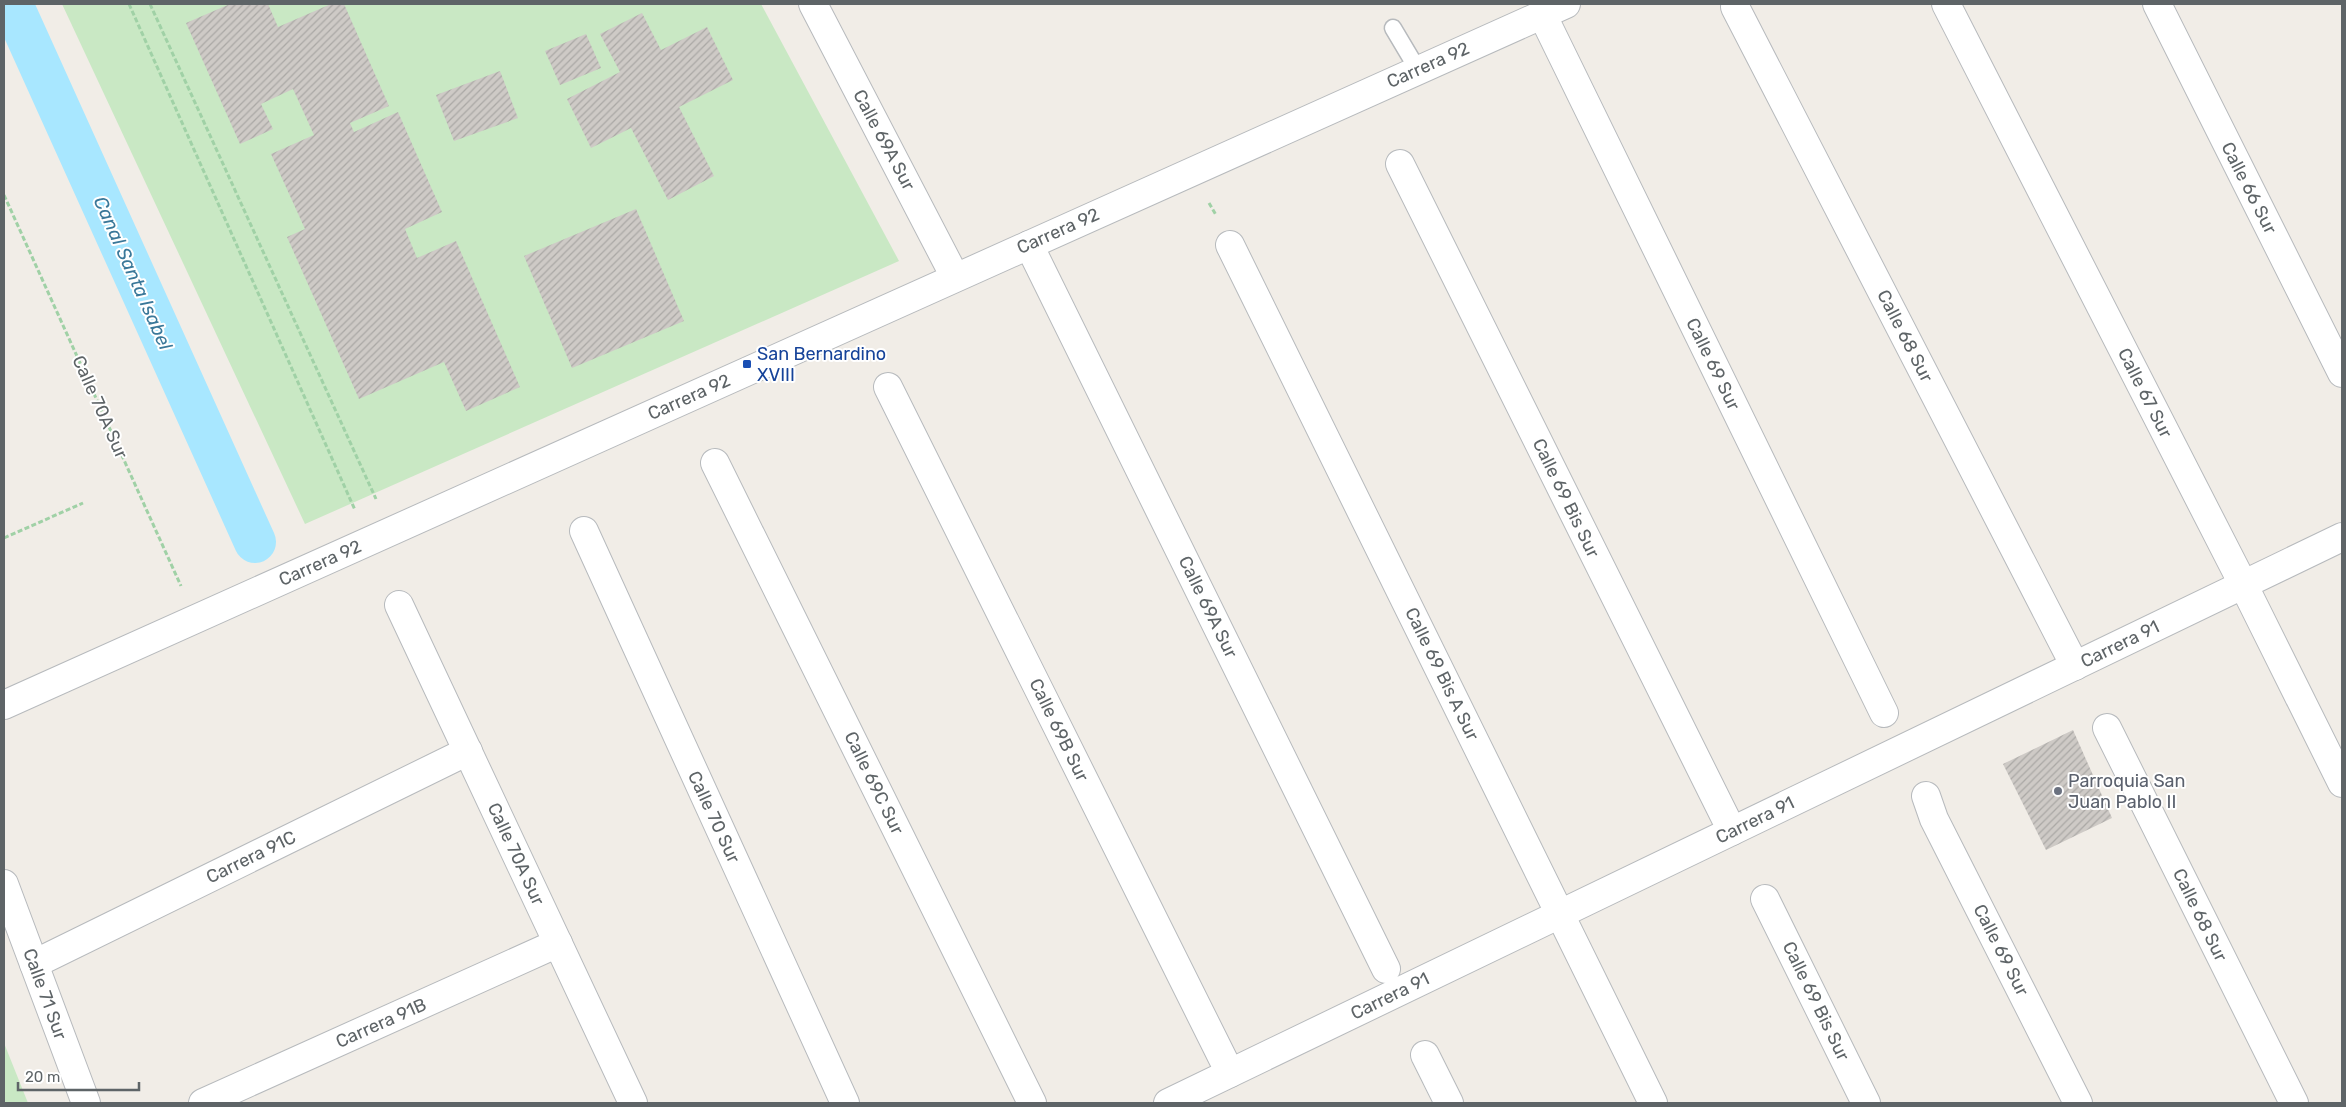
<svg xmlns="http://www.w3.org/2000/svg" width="2346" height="1107" viewBox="0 0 2346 1107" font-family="Rubik,sans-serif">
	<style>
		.park { fill: #c9e8c4 }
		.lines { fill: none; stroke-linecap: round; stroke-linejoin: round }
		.canal { stroke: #a8e7ff; stroke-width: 42 }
		.building { fill: url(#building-hatch) }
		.service-casing { stroke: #b7babd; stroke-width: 19 }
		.minor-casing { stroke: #b7babd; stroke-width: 30 }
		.tertiary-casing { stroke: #b7babd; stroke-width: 30 }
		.path { stroke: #a0d1a6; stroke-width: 3; stroke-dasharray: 5 2.5; stroke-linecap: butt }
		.service { stroke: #fff; stroke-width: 16 }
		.minor { stroke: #fff; stroke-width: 28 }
		.tertiary { stroke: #fff; stroke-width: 28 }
		.transit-dot { fill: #1a4fb4; stroke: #fff; stroke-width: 2 }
		.worship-dot { fill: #6b7280; stroke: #fff; stroke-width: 2 }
		.labels { text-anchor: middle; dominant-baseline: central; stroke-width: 4; stroke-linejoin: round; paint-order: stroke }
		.street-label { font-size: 18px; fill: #5e6467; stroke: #fff }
		.transit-label { font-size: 18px; fill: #164399; stroke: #fff; text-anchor: start }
		.worship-label { font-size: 18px; fill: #5b616d; stroke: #fff; text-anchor: start }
		.water-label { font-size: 19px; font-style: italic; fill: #3a7899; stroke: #fff }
	</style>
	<defs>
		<pattern id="building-hatch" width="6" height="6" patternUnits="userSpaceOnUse" patternTransform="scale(1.25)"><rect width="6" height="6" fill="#cecac6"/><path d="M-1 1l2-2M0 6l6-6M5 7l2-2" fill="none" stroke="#aaa8a5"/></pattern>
	</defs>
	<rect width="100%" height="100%" fill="#f1ede7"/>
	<g class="park">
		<polygon points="62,4 761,4 899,261 305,524"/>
		<polygon points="4,1043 28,1103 4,1103"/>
	</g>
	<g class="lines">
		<polyline class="canal" points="12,4 255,542"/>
	</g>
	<g class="building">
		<polygon points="230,4 268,4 278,27 331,4 344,4 389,106 350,123 354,132 398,112 442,212 405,229 417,258 456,241 520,387 466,411 444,362 359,399 287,237 305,229 271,154 314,135 293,89 261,104 273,129 240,144 186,23"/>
		<polygon points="642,13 661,50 707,27 733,80 679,107 714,176 668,200 631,128 591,148 567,99 620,72 600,34"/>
		<polygon points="586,34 601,68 560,85 545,51"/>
		<polygon points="500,71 518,118 454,141 436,95"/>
		<polygon points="636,209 684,321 572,368 524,256"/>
		<polygon points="2073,730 2112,818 2046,850 2003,764"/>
	</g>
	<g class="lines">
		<defs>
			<polyline id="service" points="1393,28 1418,70"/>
			<g id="minor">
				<polyline points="813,4 955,277"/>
				<polyline points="1946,4 2243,584 2342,783"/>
				<polyline points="2157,4 2342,373"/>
				<polyline points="1735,7 2075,666"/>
				<polyline points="1542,14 1884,713"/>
				<polyline points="1400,164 1732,831"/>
				<polyline points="1029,245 1386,969"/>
				<polyline points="1230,245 1653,1103"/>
				<polyline points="888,387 1230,1073"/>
				<polyline points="715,463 1032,1103"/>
				<polyline points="584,531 845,1103"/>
				<polyline points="399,605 633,1103"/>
				<polyline points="2107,728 2294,1103"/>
				<polyline points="1926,796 1934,819 2078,1103"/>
				<polyline points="1765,899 1866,1103"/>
				<polyline points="34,964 468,751"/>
				<polyline points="1425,1055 1449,1103"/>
				<polyline points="203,1103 558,943"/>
				<polyline points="1168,1103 2342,537"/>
			</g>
			<g id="tertiary">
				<polyline points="4,705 1566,4"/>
				<polyline points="4,884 86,1103"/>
			</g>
		</defs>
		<use href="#service" class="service-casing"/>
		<use href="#minor" class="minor-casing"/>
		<use href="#tertiary" class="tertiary-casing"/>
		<g class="path">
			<polyline points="129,4 355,510"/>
			<polyline points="150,4 376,499"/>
			<polyline points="4,195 181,586"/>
			<polyline points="1209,203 1216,215"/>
			<polyline points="4,538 83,503"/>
		</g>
		<use href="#service" class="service"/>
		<use href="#minor" class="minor"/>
		<use href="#tertiary" class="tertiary"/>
	</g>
	<rect class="transit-dot" x="742" y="359" width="10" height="10" rx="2.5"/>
	<circle class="worship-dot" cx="2058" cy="791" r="5"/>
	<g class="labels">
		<g class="street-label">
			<text transform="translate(1428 65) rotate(-24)">Carrera 92</text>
			<text transform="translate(884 140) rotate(62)">Calle 69A Sur</text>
			<text transform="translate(2249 188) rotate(63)">Calle 66 Sur</text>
			<text transform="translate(1058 231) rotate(-24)">Carrera 92</text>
			<text transform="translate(1905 336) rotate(63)">Calle 68 Sur</text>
			<text transform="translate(1713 364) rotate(64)">Calle 69 Sur</text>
			<text transform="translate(2145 393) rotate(63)">Calle 67 Sur</text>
			<text transform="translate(689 397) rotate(-24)">Carrera 92</text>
			<text transform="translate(100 407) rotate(66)">Calle 70A Sur</text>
			<text transform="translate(1566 498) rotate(64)">Calle 69 Bis Sur</text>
			<text transform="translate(320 563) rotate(-24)">Carrera 92</text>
			<text transform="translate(1208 607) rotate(64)">Calle 69A Sur</text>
			<text transform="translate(2120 644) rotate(-26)">Carrera 91</text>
			<text transform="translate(1442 674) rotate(64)">Calle 69 Bis A Sur</text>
			<text transform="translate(1059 730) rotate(64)">Calle 69B Sur</text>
			<text transform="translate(874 783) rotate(64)">Calle 69C Sur</text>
			<text transform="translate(714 817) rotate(65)">Calle 70 Sur</text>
			<text transform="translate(1755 820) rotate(-26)">Carrera 91</text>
			<text transform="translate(516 854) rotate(65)">Calle 70A Sur</text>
			<text transform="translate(251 857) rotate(-26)">Carrera 91C</text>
			<text transform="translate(2200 915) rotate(64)">Calle 68 Sur</text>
			<text transform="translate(2001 950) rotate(63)">Calle 69 Sur</text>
			<text transform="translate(45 994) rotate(70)">Calle 71 Sur</text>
			<text transform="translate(1390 996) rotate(-26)">Carrera 91</text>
			<text transform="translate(1816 1001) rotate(64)">Calle 69 Bis Sur</text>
			<text transform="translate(381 1023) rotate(-24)">Carrera 91B</text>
		</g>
		<g class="transit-label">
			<text x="757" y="354">San Bernardino<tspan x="757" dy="21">XVIII</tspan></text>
		</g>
		<g class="worship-label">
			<text x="2068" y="781">Parroquia San<tspan x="2068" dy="21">Juan Pablo II</tspan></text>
		</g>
		<g class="water-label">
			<text transform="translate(133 273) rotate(66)">Canal Santa Isabel</text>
		</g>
	</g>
	<rect width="2346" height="1107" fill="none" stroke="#5e6467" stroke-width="10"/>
	<path d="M18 1082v8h121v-8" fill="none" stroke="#5e6467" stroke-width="2.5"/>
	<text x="25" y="1082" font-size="15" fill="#5e6467" stroke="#ffffff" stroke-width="4" paint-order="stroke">20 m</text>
</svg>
